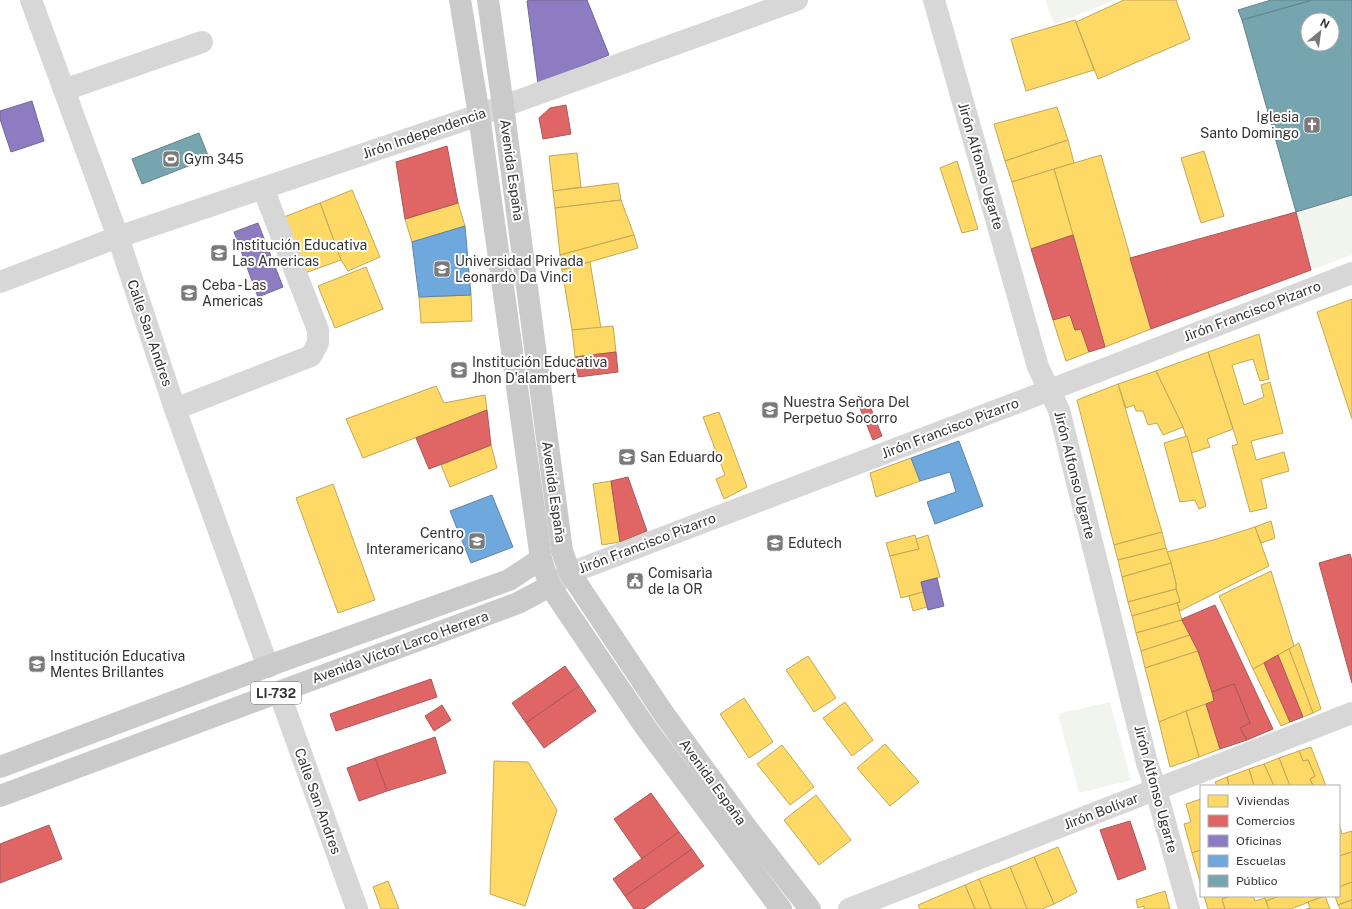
<svg xmlns="http://www.w3.org/2000/svg" width="1352" height="909" viewBox="0 0 1352 909" font-family="'Public Sans',sans-serif">
	<style>
		.green { fill: #f1f5ed }
		.homes { fill: #ffd966; stroke: #c2a757 }
		.shops { fill: #e06666; stroke: #ac5757 }
		.offices { fill: #8e7cc3; stroke: #736698 }
		.schools { fill: #6fa8dc; stroke: #5d85a9 }
		.public { fill: #76a5af; stroke: #62838a; fill-rule: evenodd }
		.lines { fill: none; stroke-linecap: round; stroke-linejoin: round }
		.minor { stroke: #d7d7d7; stroke-width: 22 }
		.major { stroke: #cacaca; stroke-width: 22 }
		.labels { text-anchor: middle; dominant-baseline: central; stroke-width: 4; stroke-linejoin: round; paint-order: stroke }
		.shield { fill: #fff; stroke: #707070; stroke-width: 1 }
		.shield-label { font-size: 13px; font-weight: bold; fill: #333 }
		.poi-label { font-size: 14px; fill: #333; stroke: #fff; text-anchor: start }
		.street-label { font-size: 14px; fill: #333; stroke: #fff }
	</style>
	<rect width="100%" height="100%" fill="#fff"/>
	<g class="green">
		<polygon points="1045,0 1115,0 1054,24"/>
		<polygon points="1352,195 1352,255 1311,270 1296,212"/>
		<polygon points="1110,702 1131,780 1079,793 1058,714"/>
	</g>
	<g class="homes">
		<polygon points="1124,0 1176,0 1190,39 1098,79 1076,22"/>
		<polygon points="1075,20 1094,70 1026,91 1011,39"/>
		<polygon points="1057,107 1068,140 1005,161 994,124"/>
		<polygon points="1068,140 1074,163 1012,182 1005,161"/>
		<polygon points="1204,151 1224,216 1201,223 1181,158"/>
		<polygon points="577,153 581,187 553,191 549,156"/>
		<polygon points="1101,155 1151,329 1105,347 1054,169"/>
		<polygon points="957,161 978,229 962,233 940,168"/>
		<polygon points="1054,169 1073,235 1031,249 1012,182"/>
		<polygon points="618,183 621,200 555,208 553,191"/>
		<polygon points="352,190 380,257 348,271 341,260 320,203"/>
		<polygon points="621,200 634,235 560,255 555,208"/>
		<polygon points="320,203 341,260 305,273 284,217"/>
		<polygon points="458,203 465,226 412,242 405,219"/>
		<polygon points="634,235 638,248 562,270 560,255"/>
		<polygon points="590,262 601,328 572,330 562,270"/>
		<polygon points="366,267 383,309 335,328 318,286"/>
		<polygon points="471,295 472,321 421,323 419,297"/>
		<polygon points="1352,299 1352,419 1317,312"/>
		<polygon points="1070,315 1075,330 1081,329 1089,352 1066,361 1053,320"/>
		<polygon points="613,326 616,352 575,357 572,330"/>
		<polygon points="1259,334 1269,379 1260,381 1253,359 1232,365 1244,405 1264,397 1261,385 1270,382 1283,433 1251,441 1256,460 1284,452 1289,471 1261,479 1267,508 1250,512 1232,446 1238,444 1208,352"/>
		<polygon points="1208,352 1233,429 1207,439 1210,447 1191,453 1183,427 1156,371"/>
		<polygon points="1156,371 1183,427 1163,435 1157,423 1148,425 1143,411 1136,411 1134,405 1126,408 1118,384"/>
		<polygon points="1118,384 1162,532 1114,545 1077,400"/>
		<polygon points="436,386 444,403 485,395 487,410 363,458 346,419"/>
		<polygon points="719,412 747,487 724,499 716,479 725,475 703,417"/>
		<polygon points="1187,436 1206,506 1199,509 1195,500 1180,502 1164,443"/>
		<polygon points="491,445 497,468 450,487 441,465"/>
		<polygon points="911,458 920,481 876,497 870,473"/>
		<polygon points="611,481 620,542 602,545 593,484"/>
		<polygon points="333,484 375,600 338,613 296,498"/>
		<polygon points="1271,521 1275,538 1261,543 1255,527"/>
		<polygon points="1255,527 1269,566 1180,611 1177,603 1180,602 1176,589 1176,584 1171,563 1167,552 1217,539"/>
		<polygon points="1162,532 1166,548 1118,560 1114,545"/>
		<polygon points="915,535 919,549 890,556 886,543"/>
		<polygon points="928,535 940,577 921,582 923,592 901,598 890,556 919,549 916,539"/>
		<polygon points="1166,548 1171,563 1122,577 1118,560"/>
		<polygon points="1171,563 1176,584 1176,589 1128,602 1122,577"/>
		<polygon points="1271,571 1294,646 1253,669 1219,596"/>
		<polygon points="1176,589 1180,602 1132,616 1128,602"/>
		<polygon points="923,592 927,607 913,611 909,596"/>
		<polygon points="1177,603 1182,620 1136,633 1132,616"/>
		<polygon points="1182,620 1190,635 1141,651 1136,633"/>
		<polygon points="1190,635 1198,651 1145,668 1141,651"/>
		<polygon points="1299,643 1321,709 1313,713 1289,649"/>
		<polygon points="1289,649 1313,713 1303,717 1278,655"/>
		<polygon points="1198,651 1212,692 1214,701 1159,722 1145,668"/>
		<polygon points="808,656 836,698 814,712 786,670"/>
		<polygon points="1264,663 1290,722 1281,726 1253,669"/>
		<polygon points="744,698 773,742 749,758 720,714"/>
		<polygon points="845,702 873,740 852,756 823,718"/>
		<polygon points="1206,704 1220,749 1199,757 1186,711"/>
		<polygon points="1186,711 1199,757 1170,767 1159,722"/>
		<polygon points="885,744 919,782 890,806 857,768"/>
		<polygon points="782,745 814,787 790,805 757,764"/>
		<polygon points="1311,747 1326,786 1313,786 1310,779 1315,776 1308,760 1303,761 1299,751"/>
		<polygon points="1299,751 1303,761 1308,760 1315,776 1310,779 1313,786 1290,786 1279,758"/>
		<polygon points="1279,758 1290,786 1274,786 1264,764"/>
		<polygon points="494,761 528,762 557,810 525,906 490,894"/>
		<polygon points="1264,764 1274,786 1254,786 1249,769"/>
		<polygon points="1249,769 1254,786 1229,786 1227,777"/>
		<polygon points="1227,777 1229,786 1217,786 1215,782"/>
		<polygon points="816,795 851,840 819,865 784,820"/>
		<polygon points="1201,799 1201,850 1192,853 1184,824 1191,822 1186,804"/>
		<polygon points="1339,824 1342,834 1352,831 1352,852 1339,856"/>
		<polygon points="1058,847 1077,892 1054,904 1034,857"/>
		<polygon points="1201,850 1201,885 1192,853"/>
		<polygon points="1352,852 1352,882 1339,887 1339,856"/>
		<polygon points="1034,857 1054,904 1042,909 1027,909 1010,867"/>
		<polygon points="1010,867 1027,909 991,909 979,879"/>
		<polygon points="979,879 991,909 975,909 965,885"/>
		<polygon points="388,881 399,909 381,909 373,887"/>
		<polygon points="1352,882 1352,900 1338,905 1335,896 1339,896 1339,887"/>
		<polygon points="965,885 975,909 920,909 918,905"/>
		<polygon points="1165,891 1170,909 1144,909 1144,906 1138,908 1136,900"/>
		<polygon points="1204,896 1231,896 1222,899 1225,909 1208,909"/>
		<polygon points="1231,896 1253,896 1255,901 1265,898 1269,909 1225,909 1222,899"/>
		<polygon points="1264,896 1280,896 1266,901"/>
		<polygon points="1280,896 1324,896 1291,909 1269,909 1266,901"/>
		<polygon points="1325,896 1330,909 1306,909 1310,908 1308,902"/>
		<polygon points="1352,900 1352,909 1340,909 1338,905"/>
	</g>
	<g class="shops">
		<polygon points="566,105 571,134 543,139 539,118 550,108"/>
		<polygon points="447,146 458,203 405,219 396,162"/>
		<polygon points="1296,212 1311,270 1151,329 1130,258"/>
		<polygon points="1073,235 1105,347 1089,352 1081,329 1075,330 1070,315 1053,320 1031,249"/>
		<polygon points="616,352 618,372 578,377 575,357"/>
		<polygon points="868,401 882,436 873,440 859,406"/>
		<polygon points="487,410 491,445 429,469 416,438"/>
		<polygon points="628,477 647,531 620,542 611,481"/>
		<polygon points="1350,554 1352,561 1352,683 1319,563"/>
		<polygon points="1215,605 1273,729 1247,740 1240,728 1250,723 1234,684 1212,692 1198,651 1182,620 1182,619"/>
		<polygon points="1278,655 1303,717 1290,722 1264,663"/>
		<polygon points="565,666 579,686 526,723 512,703"/>
		<polygon points="431,679 437,697 336,731 330,714"/>
		<polygon points="1234,684 1250,723 1240,728 1247,740 1220,749 1206,704 1214,701 1212,692"/>
		<polygon points="579,686 596,711 544,748 526,723"/>
		<polygon points="442,705 451,720 434,731 425,716"/>
		<polygon points="435,737 446,773 387,791 375,758"/>
		<polygon points="375,758 387,791 359,801 347,768"/>
		<polygon points="651,793 679,832 642,859 614,819"/>
		<polygon points="1130,821 1146,869 1118,880 1100,830"/>
		<polygon points="49,825 62,859 0,883 0,844"/>
		<polygon points="679,832 692,849 625,896 613,879"/>
		<polygon points="692,849 704,866 644,909 634,909 625,896"/>
	</g>
	<g class="offices">
		<polygon points="529,0 587,0 609,55 538,84 527,1"/>
		<polygon points="32,101 44,141 11,152 0,119 0,111"/>
		<polygon points="258,223 283,287 258,297 234,232"/>
		<polygon points="937,578 944,606 928,610 921,582"/>
	</g>
	<g class="schools">
		<polygon points="465,226 471,295 419,297 412,242"/>
		<polygon points="959,441 983,506 935,524 927,502 956,492 950,472 920,481 911,458"/>
		<polygon points="492,495 513,547 471,563 450,511"/>
	</g>
	<g class="public">
		<polygon points="1271,0 1313,0 1242,20 1238,10"/>
		<path d="M1313 0H1352V50H1351L1352 55V195L1296 212 1242 20ZM1308 20H1332V44H1308Z"/>
		<polygon points="199,133 209,158 142,184 132,159"/>
	</g>
	<g class="lines">
		<g class="minor">
			<polyline points="31,0 118,237 175,409 268,667"/>
			<polyline points="934,0 1038,367 1059,410 1147,763 1156,790 1189,909"/>
			<polyline points="64,90 202,42"/>
			<polyline points="0,282 118,237 479,115 797,0"/>
			<polyline points="175,409 311,356 318,343 318,330 263,188"/>
			<polyline points="550,586 570,573 1050,390 1352,273"/>
			<polyline points="279,692 357,909"/>
			<polyline points="849,909 1352,713"/>
		</g>
		<g class="major">
			<polyline points="460,0 479,115 541,559 550,586 646,728 781,909"/>
			<polyline points="488,0 503,106 562,551 570,573 664,714 746,827 810,909"/>
			<polyline points="0,767 279,662 509,580 541,559"/>
			<polyline points="0,796 518,603 550,586"/>
		</g>
	</g>
	<defs>
		<symbol id="church-square" viewBox="-11 -11 22 22"><rect x="-9" y="-9" width="18" height="18" rx="4" fill="#7a7a7a" stroke="#fff"/><path d="M-1.2-6h2.4v3.5h3.3v2.4h-3.3V6h-2.4V-.1h-3.3v-2.4h3.3Z" fill="#fff"/></symbol>
		<symbol id="stadium-square" viewBox="-11 -11 22 22"><rect x="-9" y="-9" width="18" height="18" rx="4" fill="#7a7a7a" stroke="#fff"/><path d="M0-5a6.5 5 0 1 0 0 10a6.5 5 0 1 0 0-10ZM-3.5-1.8h7v3.6h-7Z" fill="#fff"/></symbol>
		<symbol id="school-square" viewBox="-11 -11 22 22"><rect x="-9" y="-9" width="18" height="18" rx="4" fill="#7a7a7a" stroke="#fff"/><path d="M0-5L7-2L0 1L-7-2ZM-4 1L0 2.5L4 1V4Q0 6-4 4Z" fill="#fff"/></symbol>
		<symbol id="civic-square" viewBox="-11 -11 22 22"><rect x="-9" y="-9" width="18" height="18" rx="4" fill="#7a7a7a" stroke="#fff"/><path d="M-.6-6.5H3V-4.5H.6V-3L4-1V1h2V6H-6V1h2V-1L-.6-3ZM-1.2 2.5V6h2.4V2.5Z" fill="#fff"/></symbol>
	</defs>
	<g fill-rule="evenodd">
		<use href="#church-square" x="1302" y="115" width="20" height="20"/>
		<use href="#stadium-square" x="161" y="149" width="20" height="20"/>
		<use href="#school-square" x="209" y="243" width="20" height="20"/>
		<use href="#school-square" x="432" y="259" width="20" height="20"/>
		<use href="#school-square" x="179" y="283" width="20" height="20"/>
		<use href="#school-square" x="449" y="360" width="20" height="20"/>
		<use href="#school-square" x="760" y="400" width="20" height="20"/>
		<use href="#school-square" x="617" y="447" width="20" height="20"/>
		<use href="#school-square" x="467" y="531" width="20" height="20"/>
		<use href="#school-square" x="765" y="533" width="20" height="20"/>
		<use href="#civic-square" x="625" y="571" width="20" height="20"/>
		<use href="#school-square" x="27" y="654" width="20" height="20"/>
	</g>
	<g class="labels">
		<rect class="shield" x="251" y="682" width="50" height="22" rx="3"/>
		<g class="shield-label">
			<text x="276" y="693">LI-732</text>
		</g>
		<g class="poi-label">
			<text x="1299" y="117" text-anchor="end">Iglesia<tspan x="1299" dy="16">Santo Domingo</tspan></text>
			<text x="184" y="159">Gym 345</text>
			<text x="232" y="245">Institución Educativa<tspan x="232" dy="16">Las Americas</tspan></text>
			<text x="455" y="261">Universidad Privada<tspan x="455" dy="16">Leonardo Da Vinci</tspan></text>
			<text x="202" y="285">Ceba - Las<tspan x="202" dy="16">Americas</tspan></text>
			<text x="472" y="362">Institución Educativa<tspan x="472" dy="16">Jhon D'alambert</tspan></text>
			<text x="783" y="402">Nuestra Señora Del<tspan x="783" dy="16">Perpetuo Socorro</tspan></text>
			<text x="640" y="457">San Eduardo</text>
			<text x="464" y="533" text-anchor="end">Centro<tspan x="464" dy="16">Interamericano</tspan></text>
			<text x="788" y="543">Edutech</text>
			<text x="648" y="573">Comisarìa<tspan x="648" dy="16">de la OR</tspan></text>
			<text x="50" y="656">Institución Educativa<tspan x="50" dy="16">Mentes Brillantes</tspan></text>
		</g>
		<g class="street-label">
			<text transform="translate(424 133) rotate(-19)">Jirón Independencia</text>
			<text transform="translate(981 166) rotate(74)">Jirón Alfonso Ugarte</text>
			<text transform="translate(512 170) rotate(82)">Avenida España</text>
			<text transform="translate(1252 311) rotate(-21)">Jirón Francisco Pizarro</text>
			<text transform="translate(150 333) rotate(71)">Calle San Andres</text>
			<text transform="translate(950 428) rotate(-21)">Jirón Francisco Pizarro</text>
			<text transform="translate(1075 475) rotate(76)">Jirón Alfonso Ugarte</text>
			<text transform="translate(554 492) rotate(82)">Avenida España</text>
			<text transform="translate(647 543) rotate(-21)">Jirón Francisco Pizarro</text>
			<text transform="translate(400 647) rotate(-20)">Avenida Víctor Larco Herrera</text>
			<text transform="translate(713 782) rotate(54)">Avenida España</text>
			<text transform="translate(1156 789) rotate(75)">Jirón Alfonso Ugarte</text>
			<text transform="translate(318 801) rotate(70)">Calle San Andres</text>
			<text transform="translate(1101 811) rotate(-21)">Jirón Bolívar</text>
		</g>
	</g>
	<rect x="1200" y="785" width="140" height="112" fill="#ffffff" stroke="#adadad"/>
	<rect x="1208" y="795" width="20" height="12" fill="#ffd966" stroke="#adadad"/>
	<text x="1236" y="805" font-size="12" fill="#333333">Viviendas</text>
	<rect x="1208" y="815" width="20" height="12" fill="#e06666" stroke="#adadad"/>
	<text x="1236" y="825" font-size="12" fill="#333333">Comercios</text>
	<rect x="1208" y="835" width="20" height="12" fill="#8e7cc3" stroke="#adadad"/>
	<text x="1236" y="845" font-size="12" fill="#333333">Oficinas</text>
	<rect x="1208" y="855" width="20" height="12" fill="#6fa8dc" stroke="#adadad"/>
	<text x="1236" y="865" font-size="12" fill="#333333">Escuelas</text>
	<rect x="1208" y="875" width="20" height="12" fill="#76a5af" stroke="#adadad"/>
	<text x="1236" y="885" font-size="12" fill="#333333">Público</text>
	<g transform="translate(1320 32) rotate(29)"><circle r="19" fill="#ffffff" stroke="#adadad"/>
	<path d="M0-3L7 15L0 10L-7 15Z" fill="#7a7a7a"/>
	<text y="-6" font-size="11" font-weight="bold" text-anchor="middle" fill="#333333">N</text>
	</g>
</svg>
